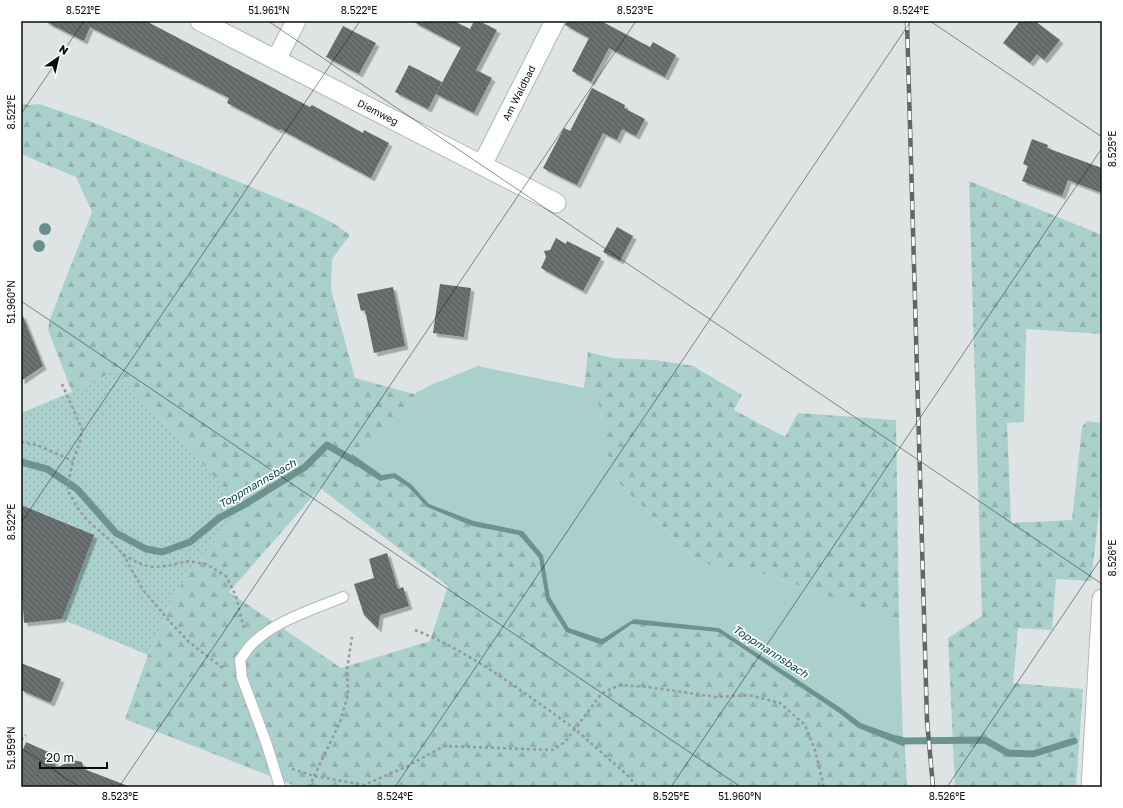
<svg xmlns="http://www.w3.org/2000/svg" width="1123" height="808" viewBox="0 0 1123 808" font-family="'Golos Text',sans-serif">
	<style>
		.grass { fill: #aad0cc }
		.forest { fill: url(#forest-firs); fill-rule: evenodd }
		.park { fill: url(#park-dots) }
		.water { fill: #6b9491 }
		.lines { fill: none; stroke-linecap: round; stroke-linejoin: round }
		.stream { stroke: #6b9491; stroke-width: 7 }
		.building { fill: url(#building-back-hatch); filter: url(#shadow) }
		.service-casing { stroke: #b1b7b6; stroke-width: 12 }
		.minor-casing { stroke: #b1b7b6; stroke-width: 21 }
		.path { stroke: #959a99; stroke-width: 2.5; stroke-dasharray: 3 3; stroke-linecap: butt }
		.service { stroke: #fff; stroke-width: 10 }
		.minor { stroke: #fff; stroke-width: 19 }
		.rail-casing { stroke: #626666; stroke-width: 4.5 }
		.rail { stroke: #fff; stroke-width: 3; stroke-dasharray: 9; stroke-linecap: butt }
		.tree { fill: #698f8d }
		.ticks { fill: none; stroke: #0b0d0d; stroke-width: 1; stroke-opacity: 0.45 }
		.labels { text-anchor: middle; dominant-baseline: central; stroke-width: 3.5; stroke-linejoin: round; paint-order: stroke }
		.street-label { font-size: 10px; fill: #0b0d0d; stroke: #fff }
		.water-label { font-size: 11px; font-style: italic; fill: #034643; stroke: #fff }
		.neatline { fill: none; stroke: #0b0d0d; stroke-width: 1.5 }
		.ticks-label { font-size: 10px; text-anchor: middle; fill: #0b0d0d }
	</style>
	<defs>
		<pattern id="forest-firs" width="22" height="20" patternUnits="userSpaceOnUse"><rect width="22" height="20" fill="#aad0cc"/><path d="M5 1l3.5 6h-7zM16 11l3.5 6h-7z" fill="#91b1ae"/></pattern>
		<pattern id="park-dots" width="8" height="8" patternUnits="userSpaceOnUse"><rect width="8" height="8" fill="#aad0cc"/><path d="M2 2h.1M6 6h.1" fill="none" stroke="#91b1ae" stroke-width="1.8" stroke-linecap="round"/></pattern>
		<pattern id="building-back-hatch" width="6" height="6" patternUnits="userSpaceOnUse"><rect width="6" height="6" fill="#6a6f6f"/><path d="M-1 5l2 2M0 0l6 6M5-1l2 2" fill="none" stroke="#555a5a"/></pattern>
		<filter id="shadow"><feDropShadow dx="3.5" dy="3.5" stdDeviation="0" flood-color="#0004"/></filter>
	</defs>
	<rect width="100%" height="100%" fill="#dee4e3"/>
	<polygon class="grass" points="478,366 584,388 597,396 612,476 699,563 765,574 899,621 903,738 861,723 841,708 719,628 634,619 602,639 569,628 550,597 543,555 523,531 474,521 429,504 412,485 382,475 352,454 414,400 414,394 431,385"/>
	<g class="forest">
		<path d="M21 103 28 105 39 104 89 121 173 155 307 210 333 223 350 235 332 259 331 290 355 378 414 394V400L350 457 380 481 394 478 409 488 427 507 472 526 519 534 539 558 546 600 566 632 602 645 632 624 718 632 839 713 858 728 905 747 907 787H298L125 719 148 655 176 592 197 561 244 509 117 371 72 392 50 335 48 329 50 319 92 212 76 177 21 154ZM320 488 448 586 430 641 341 668 229 592Z"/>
		<polygon points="969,181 1102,235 1102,334 1026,329 1024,422 1007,423 1011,523 1072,520 1082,427 1087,421 1102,423 1102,486 1091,581 1056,579 1052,630 1018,628 1013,683 1083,689 1076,787 955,787 948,638 982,616"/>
		<polygon points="588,352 613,358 656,360 693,366 742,395 734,410 785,437 798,413 896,420 899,621 765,574 699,563 612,476 597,396 584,388"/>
	</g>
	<polygon class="park" points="116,370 244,509 197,561 176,592 148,655 62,619 21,505 21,413 72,392"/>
	<polygon class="water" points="352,454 382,475 395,473 412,485 429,504 474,521 523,531 543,555 550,597 569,628 602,639 634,619 719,628 841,708 861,723 903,738 905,747 858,728 839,713 718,632 632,624 602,645 566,632 546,600 539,558 519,535 472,526 427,507 409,488 394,478 380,481 348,460"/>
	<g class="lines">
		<g class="stream">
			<polyline points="21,462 47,469 77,489 116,533 146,549 162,552 190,542 219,518 242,506 305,467 327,445 356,462"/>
			<polyline points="896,739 904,741 985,740 1008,753 1033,754 1074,741"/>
		</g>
	</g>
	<g class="building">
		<polygon points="44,21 146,21 310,107 312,105 363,133 364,130 389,143 371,178 280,129 279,130 227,103 229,98 90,27 84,41"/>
		<polygon points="412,21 454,21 470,29 474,21 479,21 497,30 476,70 492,78 474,113 436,94 461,47"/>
		<polygon points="566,21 601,21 650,47 653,42 676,55 665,77 609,48 591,82 572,71 589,38 565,25"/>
		<polygon points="1020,21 1035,21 1060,40 1044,60 1037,54 1030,63 1003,43"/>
		<polygon points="343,26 376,43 359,74 326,57"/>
		<polygon points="409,65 442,82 428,109 395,92"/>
		<polygon points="592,88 625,105 624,108 645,119 636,136 622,129 617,140 603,133 577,185 543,168 564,128 570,131"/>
		<polygon points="1032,139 1048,145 1047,148 1102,168 1102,193 1068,180 1062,196 1022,181 1028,166 1023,164"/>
		<polygon points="617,227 633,236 620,261 603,252"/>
		<polygon points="556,238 566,244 567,241 601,258 583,291 541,268 546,257 544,251 550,250"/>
		<polygon points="440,284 471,288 464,337 433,333"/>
		<polygon points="393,287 405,346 374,353 365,310 361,311 357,294"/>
		<polygon points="22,314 43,366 21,381 21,315"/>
		<polygon points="21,505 94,535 62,619 24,623 22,593 21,593"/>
		<polygon points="387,553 398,589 403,587 409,606 380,615 378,629 364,615 354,584 374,578 369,559"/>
		<polygon points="21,663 61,679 51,703 21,690"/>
		<polygon points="26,742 53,754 56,768 73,760 82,762 84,769 128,786 128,787 21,787 21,755"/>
	</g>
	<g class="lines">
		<defs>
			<path id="service" d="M280 787 266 742 242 678 240 660C243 656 246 651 249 647 273 621 312 610 343 597"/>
			<g id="minor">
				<path id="s1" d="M200 21 556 203"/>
				<polyline points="276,60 296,21"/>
				<path id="s2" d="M482 165 555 21"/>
				<polyline points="1091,787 1102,599"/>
			</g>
		</defs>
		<use href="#service" class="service-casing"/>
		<use href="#minor" class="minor-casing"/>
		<g class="path">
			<polyline points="62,384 82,429 80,441 73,461 68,483 69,493 79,510 88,521 109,539 122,553 134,561 150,567 167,566 188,561 206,564 226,576 236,596 244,629"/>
			<polyline points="21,442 37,445 73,461"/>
			<polyline points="123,554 143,590 171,623 189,642 224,669"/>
			<path d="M415 630C473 653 524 693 575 729L602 693 620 685 648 687 716 697 749 695 780 703 805 725 815 750 824 787"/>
			<polyline points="21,740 26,735"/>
			<polyline points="292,769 314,776 364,785 406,767 444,746 553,750 565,742 575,729 626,774 638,787"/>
			<polyline points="309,787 340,722 348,695 347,669 352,637"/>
		</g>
		<use href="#service" class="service"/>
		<use href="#minor" class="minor"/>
		<defs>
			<polyline id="rail" points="907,21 927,720 933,787"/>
		</defs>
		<use href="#rail" class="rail-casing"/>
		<use href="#rail" class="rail"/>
	</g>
	<g class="tree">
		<circle cx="45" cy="229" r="6"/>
		<circle cx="39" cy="246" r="6"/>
	</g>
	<path class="ticks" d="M268 21 1102 584M930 21 1102 137M21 114 84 21M21 301 741 787M21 523 360 21M21 748 79 787M119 787 636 21M395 787 911 21M671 787 1102 148M947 787 1102 557"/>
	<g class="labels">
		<g class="street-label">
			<text stroke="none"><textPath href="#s2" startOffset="81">Am Waldbad</textPath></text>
			<text stroke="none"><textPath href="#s1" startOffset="200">Diemweg</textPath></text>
		</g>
		<g class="water-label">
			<text transform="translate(257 483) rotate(-30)">Toppmannsbach</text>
			<text transform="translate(771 651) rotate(33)">Toppmannsbach</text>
		</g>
	</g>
	<rect width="1123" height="808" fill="none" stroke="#ffffff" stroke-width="44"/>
	<g transform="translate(58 58) rotate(34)" stroke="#ffffff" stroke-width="3" paint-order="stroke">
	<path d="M0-3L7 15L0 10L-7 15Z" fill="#0b0d0d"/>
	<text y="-6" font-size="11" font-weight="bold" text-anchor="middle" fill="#0b0d0d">N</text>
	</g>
	<path d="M40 762v6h67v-6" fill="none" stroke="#0b0d0d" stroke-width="2"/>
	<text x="46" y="762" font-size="12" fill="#0b0d0d" stroke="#ffffff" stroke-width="3" paint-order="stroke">20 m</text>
	<rect x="22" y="22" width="1079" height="764" class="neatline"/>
	<g class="ticks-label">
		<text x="83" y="14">8.521°E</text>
		<text x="269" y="14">51.961°N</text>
		<text x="359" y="14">8.522°E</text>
		<text x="635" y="14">8.523°E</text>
		<text x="911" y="14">8.524°E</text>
		<text transform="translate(11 112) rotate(-90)" y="4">8.521°E</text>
		<text transform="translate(1112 149) rotate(-90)" y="4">8.525°E</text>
		<text transform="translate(11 302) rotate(-90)" y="4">51.960°N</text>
		<text transform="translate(11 522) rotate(-90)" y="4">8.522°E</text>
		<text transform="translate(1112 558) rotate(-90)" y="4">8.526°E</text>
		<text transform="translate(11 748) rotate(-90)" y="4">51.959°N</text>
		<text x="120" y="800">8.523°E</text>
		<text x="395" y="800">8.524°E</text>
		<text x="671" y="800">8.525°E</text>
		<text x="740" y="800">51.960°N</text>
		<text x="947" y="800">8.526°E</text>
	</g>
</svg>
